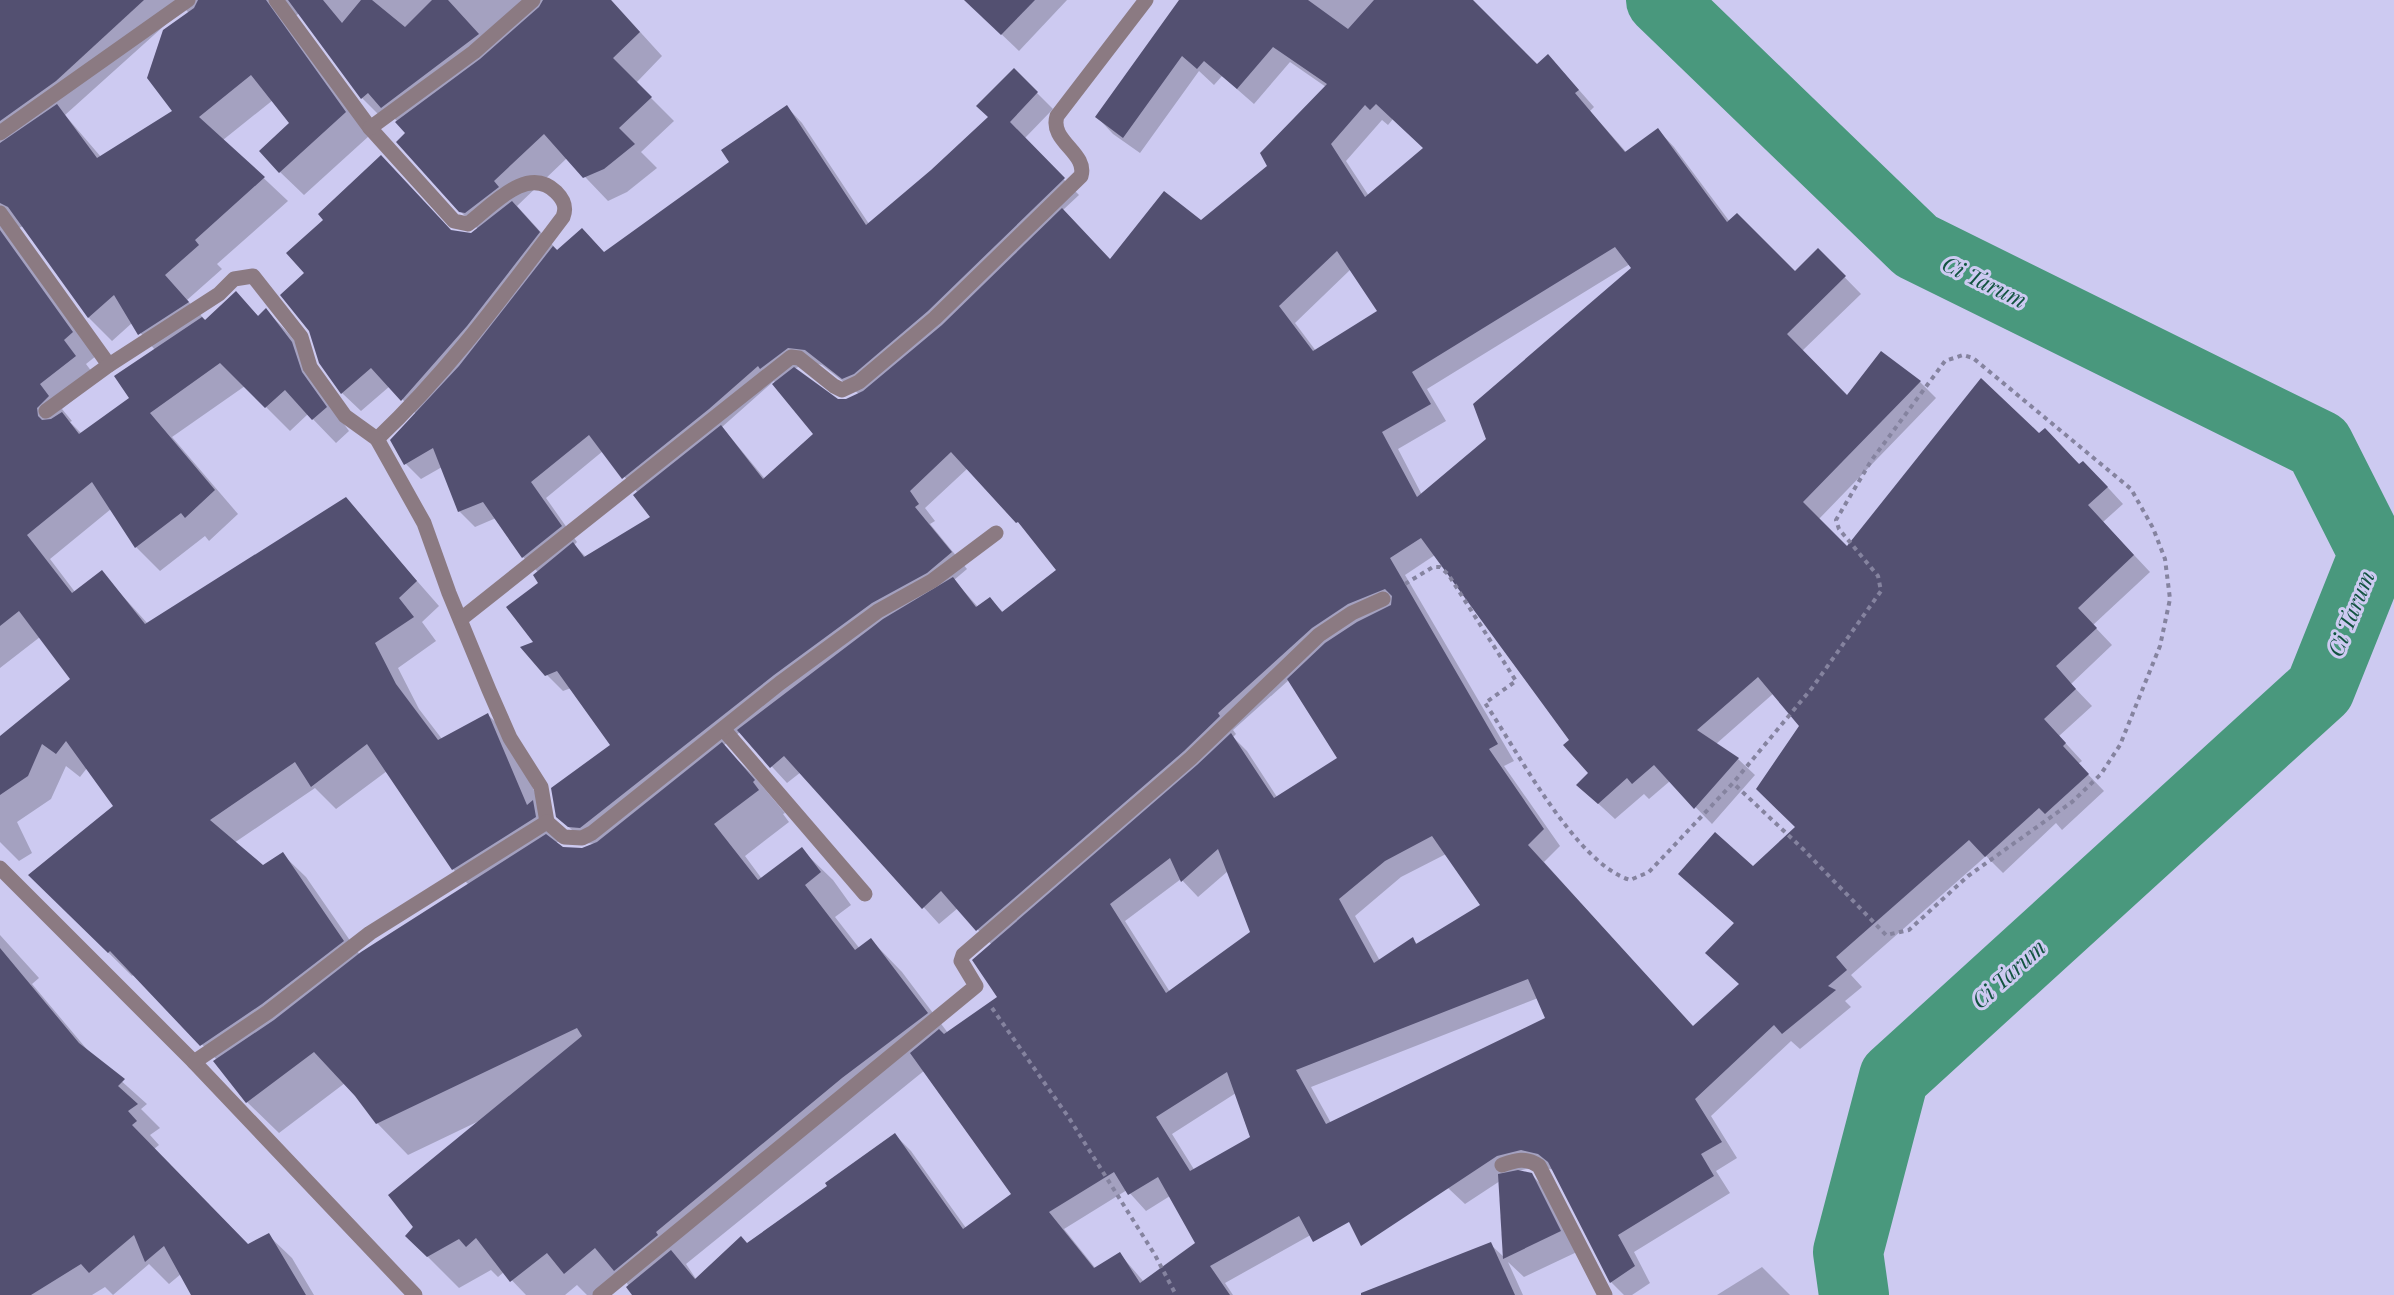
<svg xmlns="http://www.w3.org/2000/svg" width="2394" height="1295" viewBox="0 0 2394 1295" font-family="'Playfair Display',serif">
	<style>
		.shadow { fill: #0003; fill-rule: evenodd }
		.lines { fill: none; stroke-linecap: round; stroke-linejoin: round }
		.river { stroke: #49987d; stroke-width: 70 }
		.building { fill: #535071; fill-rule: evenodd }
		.path { stroke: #85839f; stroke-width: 4; stroke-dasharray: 4.5 4.5; stroke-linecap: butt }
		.minor { stroke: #8b7a82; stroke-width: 15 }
		.labels { text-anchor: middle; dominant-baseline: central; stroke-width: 6; stroke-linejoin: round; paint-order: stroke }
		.water-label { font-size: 22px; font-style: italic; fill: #125340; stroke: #cdcaf1 }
	</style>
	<rect width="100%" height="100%" fill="#cdcaf1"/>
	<g class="shadow">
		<path d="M0 0H611L662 56 636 83 674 121 641 152 657 168 627 192 608 201 567 158 517 206 558 251 605 253 731 163 787 107 802 123 869 224 932 171 990 117 1014 70 1053 109 1024 139 1079 195 1063 210 1111 261 1201 222 1269 167 1326 87 1290 62 1254 104 1222 76 1214 85 1199 71 1140 153 1113 134 1097 117 1180 0H1471L1537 66 1564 73 1594 107 1590 111 1627 153 1658 130 1674 147 1730 222 1795 273 1818 250 1861 294 1802 351 1848 397 1881 353 1920 382 1936 398 1818 520 1847 549 2039 435 2100 479 2123 504 2103 522 2150 572 2093 625 2112 645 2071 684 2092 706 2059 736 2082 761 2078 764 2104 791 2062 830 2056 823 2003 873 1986 856 1851 975 1862 987 1845 1001 1851 1007 1800 1049 1791 1041 1711 1116 1737 1158 1716 1171 1730 1193 1634 1252 1650 1283 1632 1295H1624L1611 1282 1554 1170 1538 1166 1518 1171 1531 1174 1550 1194 1579 1251 1524 1277 1508 1262 1523 1295H1387L1490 1244 1505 1258 1500 1181 1465 1204 1448 1188 1434 1166 1225 1283 1233 1295H634L625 1280 607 1295H587L577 1285 565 1295H526L504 1272 498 1277 491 1270 459 1288 407 1236 479 1121 408 1155 377 1123 345 1083 279 1133 247 1102 217 1060 134 974 132 976 30 875 115 806 87 768 80 777 66 766 51 799 17 822 32 853 19 861 0 842V738L72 679 40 637 0 668ZM184 8 188 12 174 111 101 157 65 115ZM300 13 362 98 385 121 392 116 398 122 460 211 478 229 471 235 453 232 320 362 342 393 361 411 390 386 416 414 406 464 421 479 442 467 459 511 475 527 496 518 523 557 538 572 540 583 535 642 547 675 563 691 571 688 612 746 557 816 586 843 595 844 582 849 563 848 556 843 559 841 543 812 512 738 488 715 442 739 419 709 398 668 436 641 422 622 439 606 345 499 148 624 101 572 75 592 50 559 111 509 136 547 160 571 205 536 209 541 238 514 172 437 245 386 290 431 308 414 336 443 349 431 325 398 315 367 289 334 266 310 259 317 236 293 206 321 187 300 222 269 217 264 288 201 223 140 273 100 291 123 280 172 304 195 369 136 290 19ZM1393 119 1424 148 1369 196 1346 161 1382 120 1388 125ZM23 226 89 318 112 341 132 323 155 350 131 399 82 434 70 422 72 421 62 409 98 380 86 364 96 356 17 229ZM1630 264 1633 268 1487 440 1422 495 1398 449 1446 421 1427 389ZM1351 269 1379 312 1316 351 1295 323ZM809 362 822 365 859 394 846 400H838L794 369ZM774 381 815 434 765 479 722 427ZM603 451 638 493 652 518 586 557 574 545 577 542 546 498ZM968 468 1032 537 1058 571 1004 613 990 599 978 607 954 580 967 569 930 524 935 521 925 508ZM1435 555 1571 740 1590 773 1578 785 1615 819 1644 794 1649 799 1670 781 1712 824 1755 775 1738 759 1716 744 1774 693 1801 726 1797 828 1753 868 1680 874 1735 924 1740 985 1693 1028 1544 862 1560 846 1504 766 1514 761 1405 575ZM1290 679 1339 759 1277 797 1247 751 1233 737 1236 734 1233 730ZM740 732 787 783 801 772 939 924 958 908 992 945 999 997 948 1033 902 972 871 940 860 949 835 917 851 905 833 880 801 849 762 879 745 856 789 822 783 814 785 813 753 775 723 746ZM387 771 453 869 469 885 360 955 306 877 282 854 263 867 234 843 315 788 336 809ZM1446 854 1482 905 1418 945 1413 939 1380 961 1355 916 1401 877ZM1228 871 1252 933 1170 992 1125 921 1181 879 1198 897ZM1538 998 1547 1019 1331 1123 1311 1087ZM925 1070 1013 1195 966 1228 911 1151 895 1135 829 1186 696 1279 686 1264ZM1236 1093 1251 1138 1195 1171 1172 1134ZM1127 1190 1146 1211 1170 1196 1197 1243 1144 1282 1119 1253 1096 1269 1064 1229Z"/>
		<polygon points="992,0 1067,0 1019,51 996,29"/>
		<polygon points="0,935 39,978 32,984 90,1053 147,1104 141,1109 160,1128 150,1135 159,1145 154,1149 248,1245 268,1235 292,1258 314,1295 193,1295 181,1274 169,1284 149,1264 113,1295 105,1287 92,1295 0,1295"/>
		<polygon points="1762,1267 1790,1295 1717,1295"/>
	</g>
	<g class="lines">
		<polyline class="river" points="1661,0 1916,246 2319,445 2374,554 2320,689 1894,1077 1848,1252 1854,1295"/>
	</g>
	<g class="building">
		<polygon points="0,0 144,0 56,81 0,121"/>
		<polygon points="198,0 266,0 346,112 279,173 259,151 289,123 251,75 199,117 265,177 195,240 199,245 165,275 189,302 138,335 114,295 88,318 8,207 0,203 0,143 57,104 97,158 172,111 147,78 163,30 194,8"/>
		<polygon points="288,0 323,0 342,23 361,0 372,0 405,27 432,0 448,0 479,34 381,108 368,93 361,99"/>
		<polygon points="543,0 611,0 640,32 613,58 652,97 619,128 635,144 604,169 583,178 544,134 494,181 499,187 465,213 459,212 396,142 405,133 395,122 480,59 539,7"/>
		<polygon points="964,0 1035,0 1001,35"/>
		<path d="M1179 0H1308L1348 29 1374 0H1473L1537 64 1548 54 1579 90 1575 93 1625 152 1658 128 1727 222 1737 213 1795 271 1818 248 1846 276 1787 334 1847 395 1881 351 1921 381 1803 502 1847 546 1981 378 2039 433 2045 428 2079 464 2083 461 2108 487 2088 505 2134 555 2078 608 2097 628 2056 666 2076 689 2044 719 2066 743 2063 746 2089 774 2045 814 2039 808 1985 857 1969 840 1836 957 1847 970 1828 986 1836 990 1782 1034 1774 1025 1695 1099 1722 1142 1701 1154 1714 1176 1618 1235 1635 1266 1610 1283 1548 1162 1538 1154 1521 1150 1497 1156 1361 1246 1349 1222 1313 1242 1299 1216 1210 1266 1230 1295H632L626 1287 671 1250 695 1279 741 1236 747 1243 827 1186 825 1183 895 1133 963 1229 1011 1194 910 1053 939 1029 944 1034 997 997 972 960 1197 765 1231 733 1274 798 1337 758 1287 679 1325 643 1357 622 1391 605 1392 596 1385 589 1348 604 1312 628 1218 713 1220 716 1184 751 976 931 941 891 922 909 784 756 770 768 737 730 883 619 953 577 976 607 990 597 1002 612 1056 570 1018 522 1016 523 951 452 910 491 919 504 915 507 952 552 927 573 872 603 774 675 580 828 568 827 556 817 551 788 610 745 557 671 545 676 520 647 533 642 506 607 538 583 533 575 573 542 584 557 650 517 633 495 721 425 763 479 813 434 772 384 794 367 838 399H846L863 391 942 325 1062 208 1110 259 1164 191 1201 220 1267 166 1260 153 1327 84 1273 47 1237 89 1204 61 1197 69 1182 56 1123 138 1095 117ZM1376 104 1423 148 1365 197 1331 144 1365 105 1370 110ZM1615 247 1631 268 1473 404 1486 439 1417 497 1382 432 1431 404 1412 372ZM1337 251 1377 311 1313 351 1279 306ZM1421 538 1569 740 1563 745 1588 773 1576 785 1598 804 1627 778 1632 784 1654 765 1694 809 1739 758 1697 730 1758 677 1799 726 1756 789 1795 827 1753 866 1715 832 1678 874 1734 923 1705 953 1739 984 1693 1026 1528 845 1544 829 1489 749 1498 744 1390 558ZM1432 836 1480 905 1416 944 1413 937 1374 963 1339 899 1385 861ZM1218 849 1250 932 1166 993 1110 904 1170 858 1181 882ZM1528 979 1545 1018 1326 1124 1296 1070ZM1227 1072 1250 1137 1190 1171 1156 1117ZM1114 1172 1128 1195 1158 1177 1195 1243 1140 1283 1120 1252 1094 1268 1049 1212Z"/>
		<polygon points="1014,68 1038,92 1010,122 1065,178 928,311 854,374 842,379 805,350 788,348 760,369 758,366 709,409 622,479 589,435 531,482 562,526 522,558 483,502 458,512 433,448 404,465 390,440 459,366 553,246 557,250 582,228 604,252 729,162 721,150 787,105 866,225 931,170 988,117 976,106"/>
		<polygon points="381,155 451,230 471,233 512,201 540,232 467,326 401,401 371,368 341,394 319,363 309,331 280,295 304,273 286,253 323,220 318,214"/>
		<polygon points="0,230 73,332 64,340 76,356 40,384 49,396 37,408 38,416 42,420 51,419 62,412 79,434 129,398 114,376 202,317 205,320 236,291 258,316 266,308 292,342 302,372 327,407 312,420 285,390 265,408 220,363 150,413 215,490 185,518 181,513 135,548 92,482 27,535 72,593 102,570 145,624 346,497 417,581 399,598 414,617 375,643 396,684 438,740 488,713 527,805 533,800 536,817 452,870 367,744 311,787 295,762 210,820 263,865 283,852 344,941 262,1004 200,1046 110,951 108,953 28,875 113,806 66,741 56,754 42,744 28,776 0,795 0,736 70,679 19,611 0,626"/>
		<polygon points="722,742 755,780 753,782 759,790 714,824 758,880 802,847 821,872 805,885 855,950 871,938 928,1013 842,1078 656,1232 658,1235 614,1271 595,1248 564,1274 547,1253 510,1282 476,1238 466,1247 459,1239 427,1257 405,1236 413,1227 388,1195 582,1036 577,1028 376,1124 355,1096 314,1052 246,1103 213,1061 274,1020 361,952 546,834 563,847 582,848 597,842"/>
		<polygon points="0,948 79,1043 125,1079 118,1086 138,1104 128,1111 137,1121 132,1125 248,1244 269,1233 306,1295 191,1295 164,1246 145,1262 134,1235 89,1273 81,1264 31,1295 0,1295"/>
		<polygon points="1518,1170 1532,1173 1561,1231 1503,1259 1498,1174"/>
		<polygon points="1491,1242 1515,1295 1361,1295 1361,1293"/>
	</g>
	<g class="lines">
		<g class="path">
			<path d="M1405 584 1433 567H1440L1448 574 1516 681 1485 703C1517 750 1575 863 1630 880L1649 872 1733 783 1812 688 1881 591 1878 576 1839 529 1836 520 1871 461 1945 361 1963 355 1973 358 2131 489 2153 528 2165 559 2170 599 2160 646 2120 745 2101 774 2072 802 1968 876 1909 930 1886 935 1803 849 1733 783"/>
			<polyline points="992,1008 1069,1118 1155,1255 1176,1295"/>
		</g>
		<g class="minor">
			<path d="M276 0 370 128 454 221 468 224C492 206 527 164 556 192 564 200 567 207 563 217 504 295 449 371 377 439"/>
			<polyline points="370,128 474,52 533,0"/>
			<polyline points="0,133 188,0"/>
			<polyline points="0,213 109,365"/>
			<polyline points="46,411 109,365 219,294 234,279 253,276 301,337 310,367 345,416 377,439 424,523 449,593 489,690 510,738 541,787 547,822"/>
			<path d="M461 619 791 357 799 358 834 386 842 390 859 382 935 318 1081 176C1088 153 1049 141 1057 116L1146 0"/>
			<polyline points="724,730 865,894"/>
			<polyline points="0,868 194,1062 415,1295"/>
			<polyline points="194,1062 268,1012 370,933 547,822 564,837 582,838 592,833 780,683 878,611 932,581 996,533"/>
			<path d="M1502 1165C1516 1160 1526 1157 1539 1166L1605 1295"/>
			<polyline points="600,1295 976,986 961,961 963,955 1191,758 1319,635 1352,613 1383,599"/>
		</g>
	</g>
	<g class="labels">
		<g class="water-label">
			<text transform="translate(1985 281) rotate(26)">Ci Tarum</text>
			<text transform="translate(2350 613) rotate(-68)">Ci Tarum</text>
			<text transform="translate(2008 973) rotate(-42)">Ci Tarum</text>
		</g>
	</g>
</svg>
